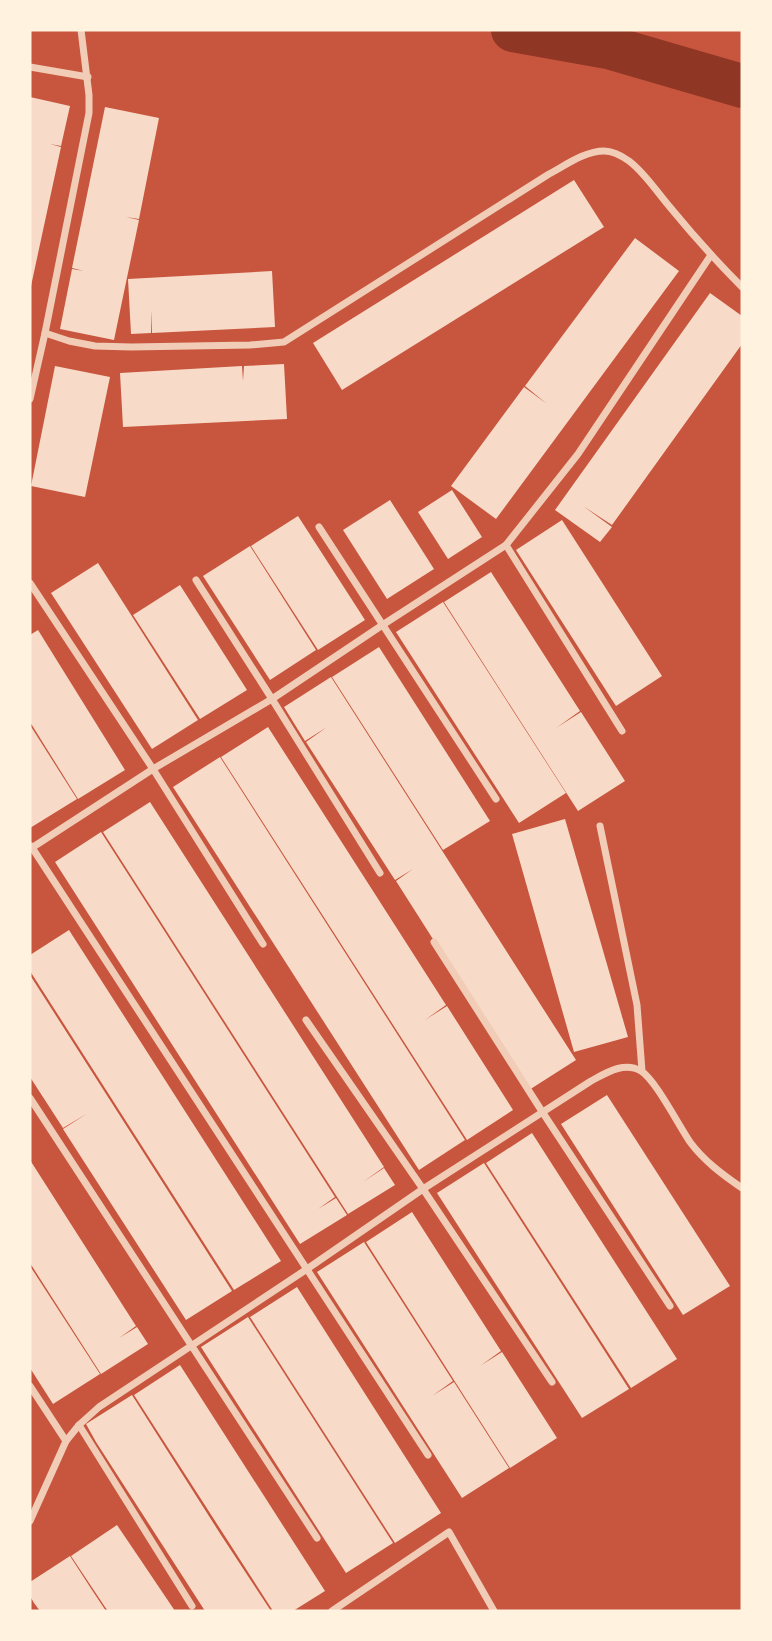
<svg xmlns="http://www.w3.org/2000/svg" width="772" height="1641" viewBox="0 0 772 1641" font-family="Mulish,sans-serif">
	<style>
		.lines { fill: none; stroke-linecap: round; stroke-linejoin: round }
		.river { stroke: #8f3625; stroke-width: 44 }
		.building { fill: #f7dbc8 }
		.minor { stroke: #f1ccb7; stroke-width: 7 }
	</style>
	<rect width="100%" height="100%" fill="#c8553d"/>
	<g class="lines">
		<polyline class="river" points="513,30 608,47 742,86"/>
	</g>
	<g class="building">
		<polygon points="30,97 70,106 61,146 50,144 61,147 31,286"/>
		<polygon points="105,107 159,118 139,219 126,217 139,220 114,340 60,329 72,269 84,271 72,268"/>
		<polygon points="574,180 604,227 342,390 313,343"/>
		<polygon points="635,238 679,271 496,519 451,486 524,387 547,404 525,386"/>
		<polygon points="272,271 275,327 152,333 151,310 151,333 131,334 128,279"/>
		<polygon points="710,293 742,316 742,344 612,525 583,506 612,527 600,542 555,510"/>
		<polygon points="284,364 287,419 123,427 120,373 242,366 243,381 244,366"/>
		<polygon points="55,366 110,377 85,497 31,486"/>
		<polygon points="452,490 482,537 448,559 418,512"/>
		<polygon points="390,500 434,569 387,599 343,530"/>
		<polygon points="298,516 365,620 318,650 251,546"/>
		<polygon points="562,520 662,676 616,706 516,550"/>
		<polygon points="250,546 316,650 270,680 203,576"/>
		<polygon points="98,563 198,720 152,749 51,593"/>
		<polygon points="491,572 580,711 556,728 581,712 625,781 578,811 444,602"/>
		<polygon points="180,585 247,690 200,719 133,615"/>
		<polygon points="443,602 566,793 519,823 396,632"/>
		<polygon points="38,630 125,770 78,799 30,722 30,635"/>
		<polygon points="379,647 490,821 443,850 332,677"/>
		<polygon points="331,677 576,1060 529,1090 396,881 413,869 395,880 306,742 327,727 305,741 284,707"/>
		<polygon points="30,725 77,799 30,828"/>
		<polygon points="268,727 446,1005 425,1020 447,1006 513,1110 467,1140 221,757"/>
		<polygon points="220,757 465,1140 419,1170 173,787"/>
		<polygon points="150,802 384,1167 363,1182 384,1168 395,1185 348,1214 103,832"/>
		<polygon points="565,819 628,1037 574,1052 512,834"/>
		<polygon points="101,832 335,1197 318,1209 336,1198 347,1215 300,1244 55,862"/>
		<polygon points="69,930 281,1261 234,1290 30,971 30,955"/>
		<polygon points="30,975 232,1291 186,1320 63,1129 88,1113 63,1128 30,1077"/>
		<polygon points="607,1095 730,1286 683,1315 561,1124"/>
		<polygon points="532,1133 677,1359 631,1388 486,1163"/>
		<polygon points="30,1160 136,1326 119,1338 137,1327 148,1344 101,1374 30,1263"/>
		<polygon points="484,1163 629,1389 582,1418 437,1193"/>
		<polygon points="412,1212 501,1351 480,1366 502,1352 557,1438 510,1468 366,1242"/>
		<polygon points="364,1242 453,1381 432,1396 454,1382 509,1468 462,1498 317,1272"/>
		<polygon points="30,1266 100,1374 53,1404 30,1368"/>
		<polygon points="297,1287 441,1513 395,1543 250,1317"/>
		<polygon points="248,1317 393,1543 346,1573 201,1347"/>
		<polygon points="180,1365 325,1591 293,1611 273,1611 134,1395"/>
		<polygon points="132,1395 221,1535 271,1611 205,1611 96,1442 86,1424"/>
		<polygon points="117,1525 140,1559 175,1611 108,1611 105,1607 71,1556"/>
		<polygon points="70,1556 92,1590 106,1611 40,1611 34,1603 30,1596 30,1582"/>
	</g>
	<g class="lines">
		<g class="minor">
			<polyline points="30,67 88,77"/>
			<path d="M45 333 69 341 95 346 131 347 250 345 284 342 549 174C566 165 585 151 604 151 613 151 622 156 629 161 645 173 656 191 669 206 692 234 716 261 742 287"/>
			<polyline points="30,399 45,333 89,113 89,95 81,30"/>
			<polyline points="319,527 496,799"/>
			<polyline points="506,545 622,731"/>
			<polyline points="196,580 272,699 380,873"/>
			<polyline points="30,583 153,769 263,944"/>
			<polyline points="600,826 637,1005 642,1071"/>
			<polyline points="31,846 428,1455"/>
			<polyline points="30,849 153,769 272,699 384,624 506,545 578,454 711,255"/>
			<polyline points="434,942 543,1113 670,1306"/>
			<polyline points="306,1020 423,1189 552,1382"/>
			<polyline points="30,1098 317,1538"/>
			<polyline points="30,1386 66,1441"/>
			<polyline points="79,1425 192,1606"/>
			<path d="M30 1521 66 1441 79 1425 99 1407 307 1269 423 1189 591 1081C606 1073 624 1061 641 1071 655 1079 679 1126 690 1142 704 1161 723 1175 742 1188"/>
			<polyline points="332,1611 449,1532 494,1611"/>
		</g>
	</g>
	<rect width="772" height="1641" fill="none" stroke="#fff3e0" stroke-width="63"/>
</svg>
